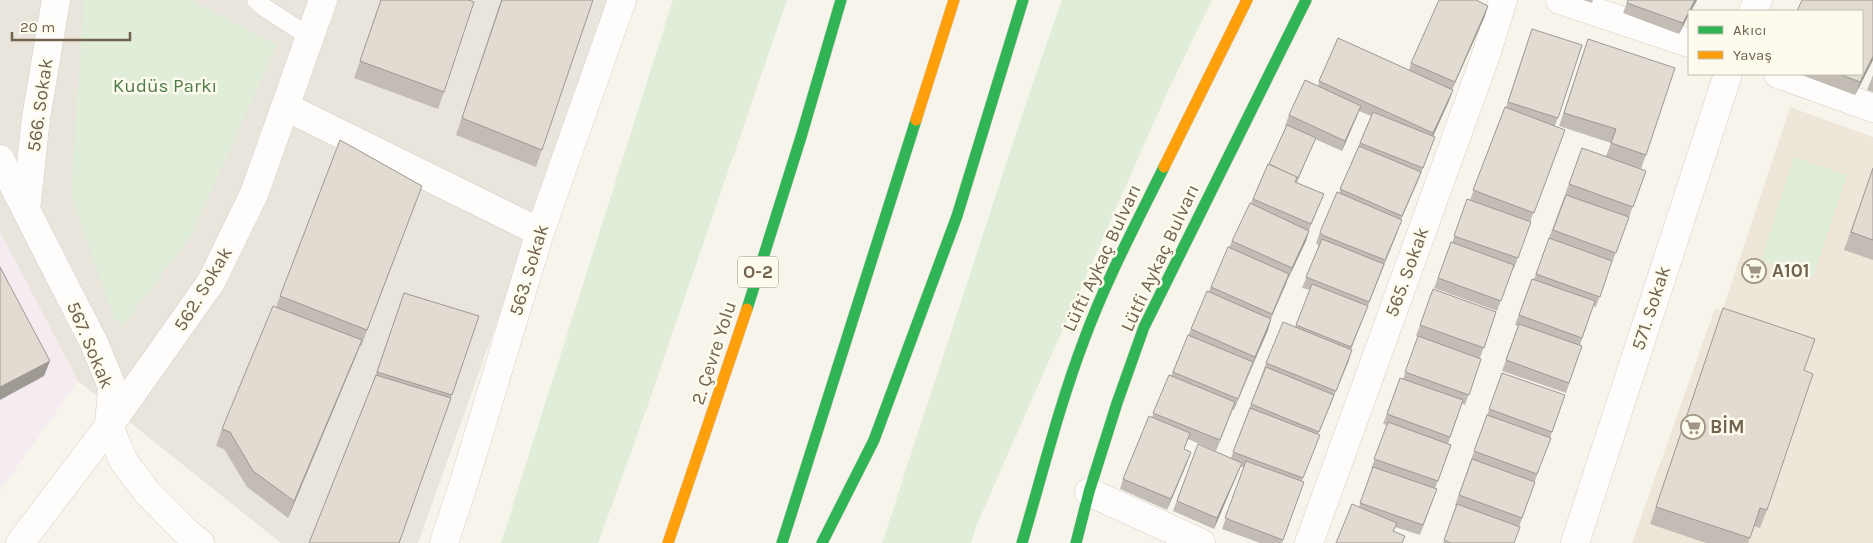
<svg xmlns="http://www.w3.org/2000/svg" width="1873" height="543" viewBox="0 0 1873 543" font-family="Karla,sans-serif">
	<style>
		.residential { fill: #eee7d9 }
		.industrial { fill: #e9e5dd }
		.education { fill: #f5ecf2 }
		.green { fill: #e0edd8 }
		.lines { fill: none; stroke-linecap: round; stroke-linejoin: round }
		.lane-casing { stroke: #d5d0c9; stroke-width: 19 }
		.street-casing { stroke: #d5d0c9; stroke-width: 29 }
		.fast-casing { stroke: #d5d0c7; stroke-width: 12 }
		.slow-casing { stroke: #d5d0c7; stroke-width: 12 }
		.lane { stroke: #fefdfc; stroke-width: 18 }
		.street { stroke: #fefdfc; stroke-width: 28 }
		.fast { stroke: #30b455; stroke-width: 11 }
		.slow { stroke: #ff9f0a; stroke-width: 11 }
		.wall { fill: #c2bcb5 }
		.shaded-wall { fill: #9e9993 }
		.building { fill: #e1dbd2; stroke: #9e9993 }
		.labels { text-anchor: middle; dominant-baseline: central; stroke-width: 5; stroke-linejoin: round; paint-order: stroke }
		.shield { fill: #fdfbee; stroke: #9c917e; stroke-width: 1 }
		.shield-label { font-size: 18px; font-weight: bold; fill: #72634e }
		.park-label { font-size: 19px; fill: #4f7c4a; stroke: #fdfbee }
		.street-label { font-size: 19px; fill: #72634e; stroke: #fdfbee }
		.poi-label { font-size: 19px; font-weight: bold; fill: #72634e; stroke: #fdfbee; text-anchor: start }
	</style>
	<rect width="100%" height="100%" fill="#f7f4ec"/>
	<polygon class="residential" points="1790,107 1873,137 1873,543 1632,543 1715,308 1722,311"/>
	<polygon class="industrial" points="0,0 612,0 418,543 281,543 78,381 0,232"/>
	<polygon class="education" points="0,232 78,381 0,491"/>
	<g class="green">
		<polygon points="84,0 191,0 277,45 191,236 123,325 114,318 71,194"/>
		<polygon points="673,0 787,0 636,439 598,543 501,543"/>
		<polygon points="1062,0 1212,0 1166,95 977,524 971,543 882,543 1029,94"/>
		<polygon points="1794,157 1847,175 1813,277 1761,260"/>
	</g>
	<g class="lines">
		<defs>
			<polyline id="lane" points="256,0 265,8 310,37"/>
			<g id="street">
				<polyline points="1560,0 1689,43"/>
				<polyline points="1753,11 1758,0"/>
				<polyline points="1778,74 1873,108"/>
				<polyline points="286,107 540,232"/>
				<polyline points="0,159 95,345 112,387 109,426 124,462 147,492 186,532 200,543"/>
				<polyline points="26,209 36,118 56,0"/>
				<polyline points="1089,492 1201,543"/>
				<polyline points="20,543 109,426 211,282 254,194 323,0"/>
				<polyline points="444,543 461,492 540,232 622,0"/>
				<polyline points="1309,543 1487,52 1503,0"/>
				<polyline points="1575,543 1728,74"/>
			</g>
			<g id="fast">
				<polyline points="747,309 801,137 841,0"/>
				<polyline points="782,543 916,120"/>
				<polyline points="822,543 874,440 957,216 1023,0"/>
				<path d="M1022 543C1042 475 1059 406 1084 340 1106 280 1136 224 1164 167"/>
				<polyline points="1076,543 1089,492 1117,403 1144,327 1306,0"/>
			</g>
			<g id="slow">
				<polyline points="916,120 954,0"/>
				<polyline points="1164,167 1247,0"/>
				<polyline points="668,543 747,309"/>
			</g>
		</defs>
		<use href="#lane" class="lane-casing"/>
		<use href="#street" class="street-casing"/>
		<use href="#fast" class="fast-casing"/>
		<use href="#slow" class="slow-casing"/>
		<use href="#lane" class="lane"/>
		<use href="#street" class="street"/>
		<use href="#fast" class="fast"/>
		<use href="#slow" class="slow"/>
	</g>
	<g class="wall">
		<polygon points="381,0 444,92 438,109 354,78"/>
		<polygon points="501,0 593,0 536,167 456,135"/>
		<polygon points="1583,0 1593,0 1592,3"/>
		<polygon points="1628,0 1697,0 1679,34 1623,13"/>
		<polygon points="1485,16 1452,90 1449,101 1433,136 1435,137 1419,179 1401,220 1398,231 1364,316 1351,350 1349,361 1318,434 1302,481 1304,482 1282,543 1260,543 1222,529 1244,468 1240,466 1214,529 1173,511 1198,444 1231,458 1266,363 1295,327 1310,290 1302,288 1319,246 1316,243 1320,232 1339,193 1371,116 1359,111 1342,151 1315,139 1297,183 1320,204 1309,230 1306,241 1288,279 1271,319 1268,330 1234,410 1233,409 1216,451 1188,439 1184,449 1187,463 1167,510 1120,489 1123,479 1152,417 1169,375 1171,376 1191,329 1209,291 1232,241 1251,203 1268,164 1269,165 1286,126 1285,126 1289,115 1318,86 1319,81 1409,70 1411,63"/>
		<polygon points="1588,39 1646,155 1641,169 1646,171 1612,263 1611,263 1596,307 1593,306 1580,345 1582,346 1566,393 1502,371 1518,326 1515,325 1528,289 1534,279 1582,148 1606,156 1611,143 1559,126"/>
		<polygon points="1528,40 1582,45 1555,126 1565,130 1530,222 1514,269 1513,268 1497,311 1434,288 1451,242 1452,243 1467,199 1470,200 1505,107 1506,107"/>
		<polygon points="1873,60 1855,95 1799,74 1862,74"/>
		<polygon points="1873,75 1873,92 1867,90"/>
		<polygon points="340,140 422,186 361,347 360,346 288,518 247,487 224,449 216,446 222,429 276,307"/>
		<polygon points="1873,168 1873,260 1844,250"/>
		<polygon points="1433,289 1496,312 1480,358 1481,359 1465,405 1462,404 1448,444 1451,445 1435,489 1437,489 1420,535 1395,527 1394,531 1403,543 1359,507 1372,469 1371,469 1387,425 1383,424 1400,378 1403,379 1418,336 1416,336"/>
		<polygon points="404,293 479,316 451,398 373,382"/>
		<polygon points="1723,308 1804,370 1767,510 1760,528 1754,526 1748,543 1706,543 1650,524"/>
		<polygon points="1502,373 1565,395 1519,527 1514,543 1443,543 1456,506 1455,505"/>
	</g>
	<g class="shaded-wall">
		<polygon points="1695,0 1697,0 1691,11 1689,11 1689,14 1679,34 1683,23"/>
		<polygon points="1488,6 1485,16 1451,92 1455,82"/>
		<polygon points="1873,56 1873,60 1855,95 1860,82"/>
		<polygon points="1453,90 1449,101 1430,143 1433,133"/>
		<polygon points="1361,106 1357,116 1342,151 1345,141"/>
		<polygon points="1309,231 1306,241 1288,279 1292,268"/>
		<polygon points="1289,274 1286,284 1268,324 1272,314"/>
		<polygon points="1271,319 1268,330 1251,368 1255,357"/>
		<polygon points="362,340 356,356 288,518 294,501"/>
		<polygon points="50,361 44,376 0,400 0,387"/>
		<polygon points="1191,452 1187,463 1167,510 1171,499"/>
		<polygon points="1242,463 1238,473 1214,529 1217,518"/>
	</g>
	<g class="building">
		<polygon points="381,0 468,0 474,2 444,92 360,61"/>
		<polygon points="502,0 593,0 542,150 462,118"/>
		<polygon points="1439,0 1476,0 1488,6 1455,82 1411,63"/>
		<polygon points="1628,0 1695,0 1683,23 1627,3"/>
		<polygon points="1802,0 1873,0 1873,56 1860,82 1839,74 1862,74 1862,11 1797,11"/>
		<polygon points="1532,29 1582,45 1558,118 1508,102"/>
		<polygon points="1338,38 1453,90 1433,133 1319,81"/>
		<polygon points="1588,39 1675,68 1646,155 1611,143 1616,129 1564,113"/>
		<polygon points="1305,80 1361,106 1345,141 1289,115"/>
		<polygon points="1505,107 1565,130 1534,213 1473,190"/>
		<polygon points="1373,112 1435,137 1423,168 1360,143"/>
		<polygon points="1287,125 1316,138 1298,178 1269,164"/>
		<polygon points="340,140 422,186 367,330 280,296"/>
		<polygon points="1359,146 1421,172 1402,216 1340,189"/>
		<polygon points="1582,148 1646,171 1633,207 1569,184"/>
		<polygon points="1268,164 1297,177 1295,182 1324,194 1311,224 1253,199"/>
		<polygon points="1873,168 1873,240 1851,232"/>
		<polygon points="1337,192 1402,220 1385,260 1322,235 1320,232"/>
		<polygon points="1566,195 1629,217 1616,253 1553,230"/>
		<polygon points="1467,199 1531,222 1518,258 1454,236"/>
		<polygon points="1250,203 1309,231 1292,268 1232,241"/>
		<polygon points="1549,238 1612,261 1600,297 1536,274"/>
		<polygon points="1322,239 1384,264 1369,302 1306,277"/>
		<polygon points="1451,242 1514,265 1501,301 1438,278"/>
		<polygon points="1228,247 1289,274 1272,314 1211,287"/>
		<polygon points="0,267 50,361 0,387"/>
		<polygon points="1532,279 1595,301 1582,338 1519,315"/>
		<polygon points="1312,284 1368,306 1351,347 1296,325"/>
		<polygon points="1433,289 1496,312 1484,348 1420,325"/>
		<polygon points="1207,291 1271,319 1255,357 1191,329"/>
		<polygon points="404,293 479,316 452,395 377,372"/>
		<polygon points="273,306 362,340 294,501 253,471 230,432 222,429"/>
		<polygon points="1723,308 1815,339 1804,370 1813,374 1767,510 1760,508 1750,538 1656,507"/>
		<polygon points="1283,322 1352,350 1336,391 1266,363"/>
		<polygon points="1519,324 1582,346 1569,383 1506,360"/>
		<polygon points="1188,335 1253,362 1238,399 1173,372"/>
		<polygon points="1418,336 1481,359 1469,395 1405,372"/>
		<polygon points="1266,367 1334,395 1319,432 1251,404"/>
		<polygon points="1502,373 1565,395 1552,432 1489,409"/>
		<polygon points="376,375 451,398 399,543 309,543"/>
		<polygon points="1169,375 1235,402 1220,440 1153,413"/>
		<polygon points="1400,378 1463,400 1450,437 1387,414"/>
		<polygon points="1250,408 1320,435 1303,478 1233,452"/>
		<polygon points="1487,415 1551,438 1537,474 1474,451"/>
		<polygon points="1149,416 1190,433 1184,449 1191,452 1171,499 1123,479"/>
		<polygon points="1388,422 1451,445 1438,481 1374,459"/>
		<polygon points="1198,444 1242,463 1217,518 1177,501"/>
		<polygon points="1472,459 1535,482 1522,518 1459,495"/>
		<polygon points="1246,461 1304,482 1283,540 1225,518"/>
		<polygon points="1373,467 1437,489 1423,525 1360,503"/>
		<polygon points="1352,504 1397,523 1393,531 1405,536 1402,543 1336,543"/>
		<polygon points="1457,504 1520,527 1514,543 1451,543 1444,540"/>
	</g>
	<defs>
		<symbol id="supermarket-ring" viewBox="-11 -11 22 22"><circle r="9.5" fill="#fdfbee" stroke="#a19685" stroke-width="1.5"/><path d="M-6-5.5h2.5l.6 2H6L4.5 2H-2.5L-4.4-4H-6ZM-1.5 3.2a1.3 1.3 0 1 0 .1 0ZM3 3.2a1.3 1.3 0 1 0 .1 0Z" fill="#a19685"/></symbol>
	</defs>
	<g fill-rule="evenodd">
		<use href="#supermarket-ring" x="1740" y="257" width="28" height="28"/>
		<use href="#supermarket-ring" x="1679" y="413" width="28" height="28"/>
	</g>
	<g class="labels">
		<rect class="shield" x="738" y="256.5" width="40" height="31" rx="4"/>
		<g class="shield-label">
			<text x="758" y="272">O-2</text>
		</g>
		<g class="park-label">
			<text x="165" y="86">Kudüs Parkı</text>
		</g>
		<g class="street-label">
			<text transform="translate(40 105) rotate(-82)">566. Sokak</text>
			<text transform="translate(1102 258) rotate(-65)">Lüfti Aykaç Bulvarı</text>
			<text transform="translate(1160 258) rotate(-65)">Lütfi Aykaç Bulvarı</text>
			<text transform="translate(529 270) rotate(-73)">563. Sokak</text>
			<text transform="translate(1407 272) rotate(-70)">565. Sokak</text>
			<text transform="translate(203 289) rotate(-59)">562. Sokak</text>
			<text transform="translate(1651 308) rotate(-72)">571. Sokak</text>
			<text transform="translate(90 345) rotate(67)">567. Sokak</text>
			<text transform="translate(714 353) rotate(-72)">2. Çevre Yolu</text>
		</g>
		<g class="poi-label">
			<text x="1772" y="271">A101</text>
			<text x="1710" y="427">BİM</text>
		</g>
	</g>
	<rect x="1688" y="10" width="175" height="65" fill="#fdfbee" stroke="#c5beae"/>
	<rect x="1698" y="26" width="25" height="8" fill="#30b455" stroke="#c5beae"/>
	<text x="1733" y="35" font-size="15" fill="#72634e">Akıcı</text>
	<rect x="1698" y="51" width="25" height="8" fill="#ff9f0a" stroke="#c5beae"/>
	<text x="1733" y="60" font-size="15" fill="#72634e">Yavaş</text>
	<path d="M12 32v8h118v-8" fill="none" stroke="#72634e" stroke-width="2.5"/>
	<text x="20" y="32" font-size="15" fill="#72634e" stroke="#fdfbee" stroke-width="4" paint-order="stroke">20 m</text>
</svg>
